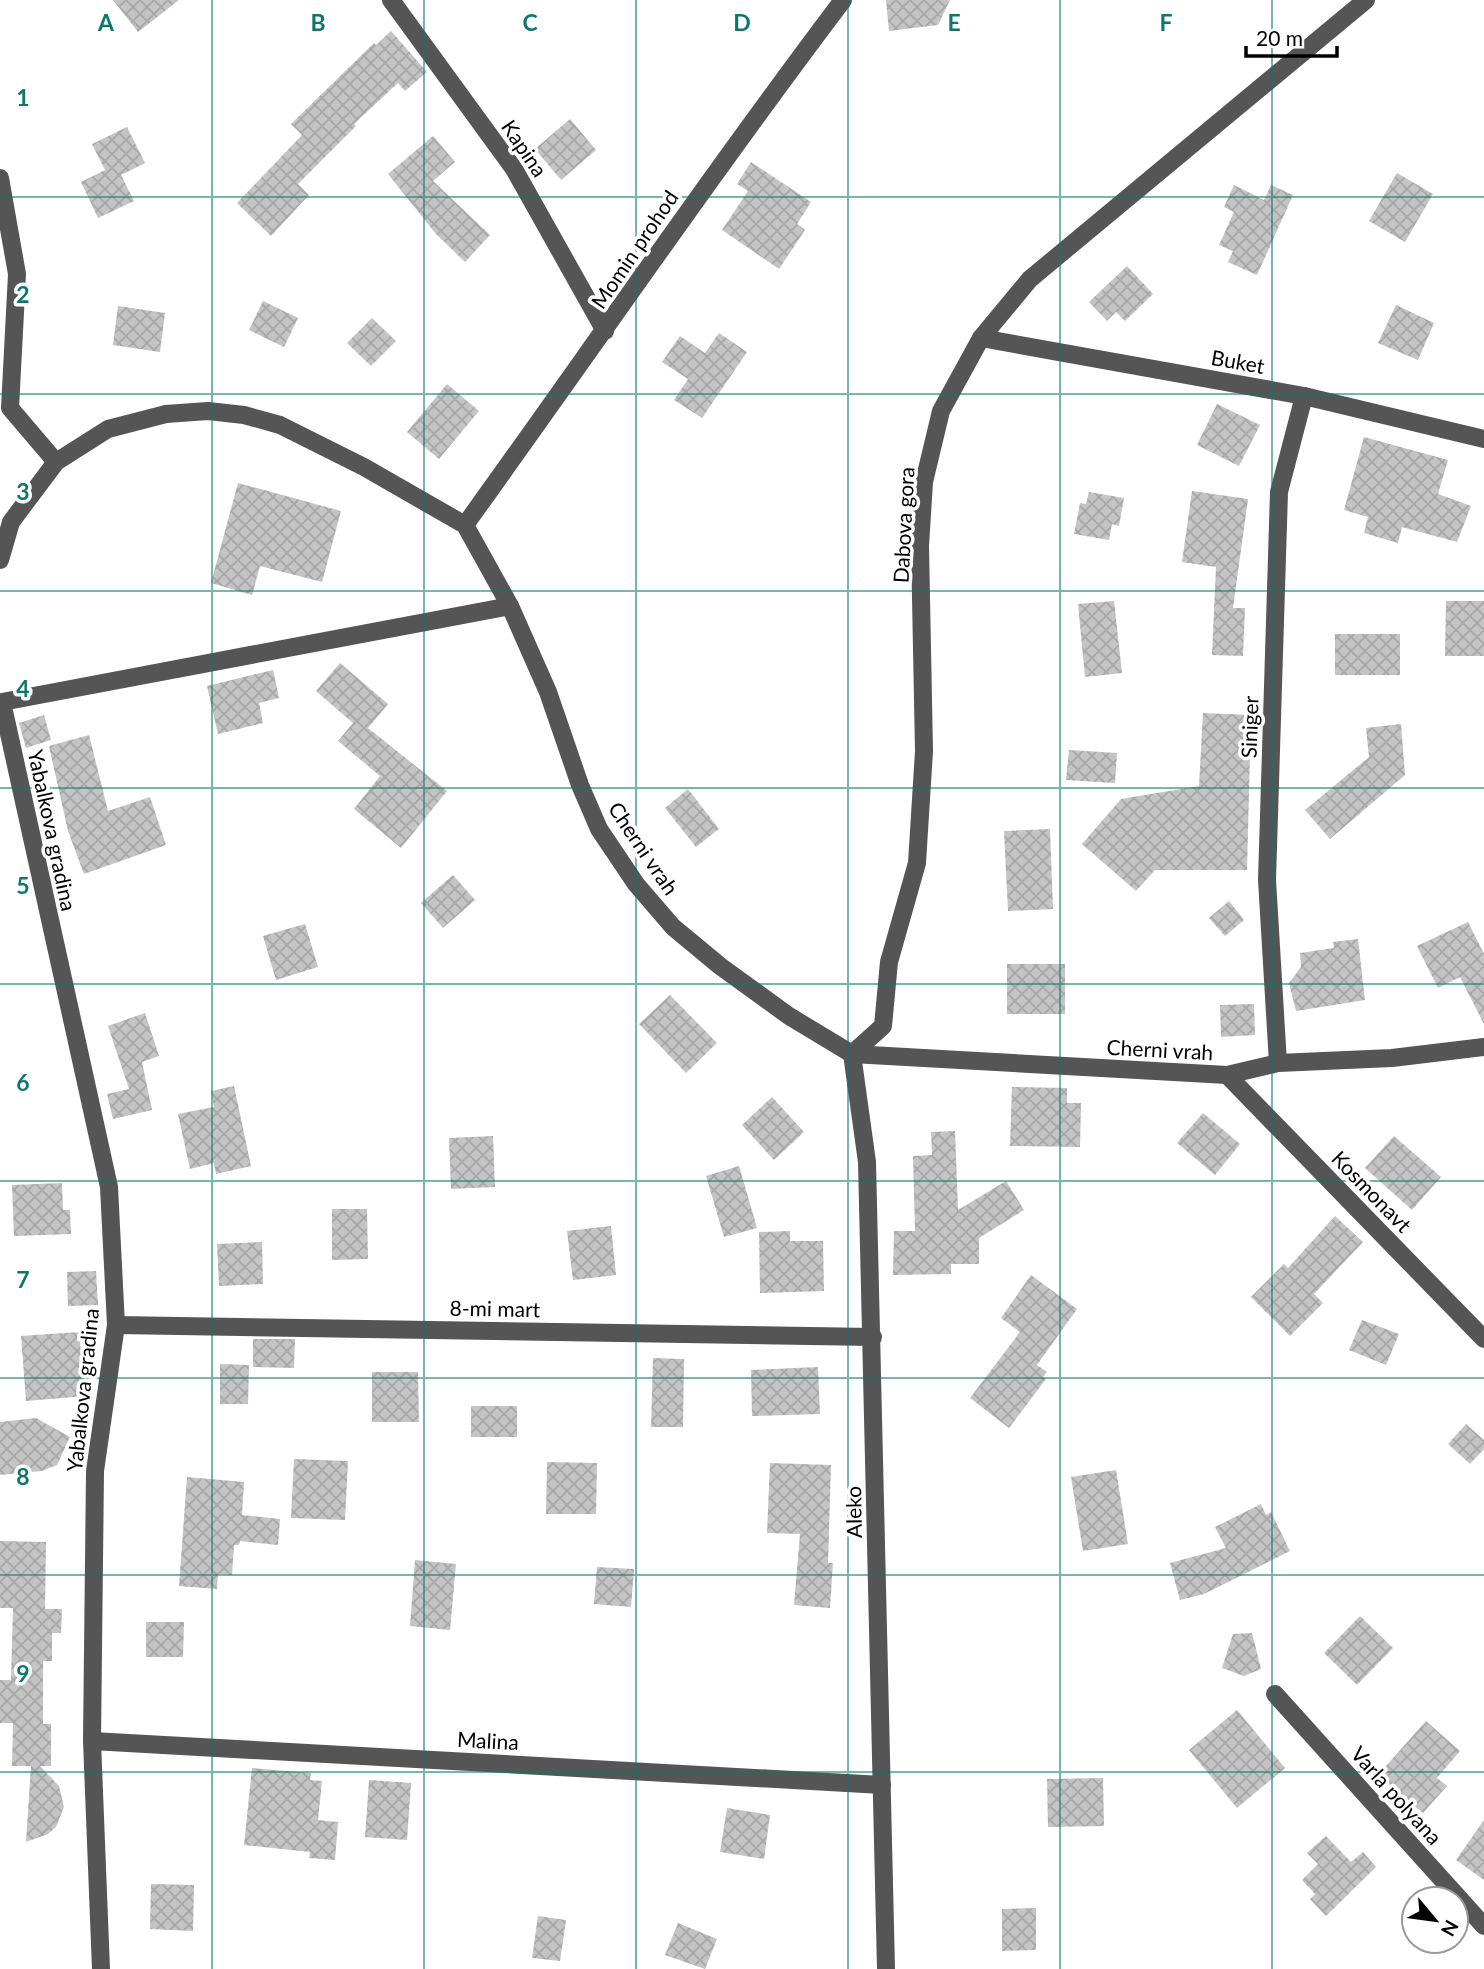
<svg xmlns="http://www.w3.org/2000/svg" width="1484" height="1969" viewBox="0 0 1484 1969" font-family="Lato,sans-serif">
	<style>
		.building { fill: url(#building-cross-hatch) }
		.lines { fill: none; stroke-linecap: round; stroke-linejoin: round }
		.minor { stroke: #555; stroke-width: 18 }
		.grid { fill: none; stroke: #0f766e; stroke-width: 2; stroke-opacity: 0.55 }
		.labels { text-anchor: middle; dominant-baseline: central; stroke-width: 7; stroke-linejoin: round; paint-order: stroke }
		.street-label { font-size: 21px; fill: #000; stroke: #fff }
		.grid-label { font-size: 23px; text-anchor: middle; font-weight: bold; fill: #0f766e; stroke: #fff; stroke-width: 7; stroke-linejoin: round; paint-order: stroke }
	</style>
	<defs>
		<pattern id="building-cross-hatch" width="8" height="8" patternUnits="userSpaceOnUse" patternTransform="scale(1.75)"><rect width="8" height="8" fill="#c4c4c4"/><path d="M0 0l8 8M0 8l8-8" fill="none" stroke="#a7a7a7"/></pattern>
	</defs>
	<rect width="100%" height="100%" fill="#fff"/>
	<g class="building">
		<polygon points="113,0 179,0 138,32"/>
		<polygon points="886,0 950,0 938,25 889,31"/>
		<polygon points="391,31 427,72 405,91 398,83 354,124 356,126 298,184 309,195 271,236 237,203 302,135 291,124 374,43 376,45"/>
		<polygon points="570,119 596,150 561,180 535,149"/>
		<polygon points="127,127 145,163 121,175 134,201 98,218 81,182 105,170 92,144"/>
		<polygon points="433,136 455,162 433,181 490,235 465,262 436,234 388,174"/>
		<polygon points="751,162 811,202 797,224 805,230 779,269 722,230 748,191 737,184"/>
		<polygon points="1397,173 1433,194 1405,242 1369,221"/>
		<polygon points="1234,185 1264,200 1271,185 1293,195 1257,275 1228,262 1233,251 1219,245 1234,212 1224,207"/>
		<polygon points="1127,266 1153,294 1125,321 1116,312 1107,321 1089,302"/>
		<polygon points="263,301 298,318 284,347 249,330"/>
		<polygon points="1396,305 1434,323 1418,360 1378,343"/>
		<polygon points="118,306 165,313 160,352 113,345"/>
		<polygon points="372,318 396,341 371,366 347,343"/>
		<polygon points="719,333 747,352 702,418 674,400 688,379 662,362 680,336 705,353"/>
		<polygon points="447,384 479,411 439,459 407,432"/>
		<polygon points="1217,404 1260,425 1239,466 1197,445"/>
		<polygon points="1364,437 1448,460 1438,494 1471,506 1457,542 1402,527 1398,543 1364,533 1368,517 1344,510"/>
		<polygon points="238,483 341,511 322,582 260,566 252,595 211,583"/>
		<polygon points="1192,491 1248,499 1233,608 1245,608 1243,656 1212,655 1216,567 1182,562"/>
		<polygon points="1089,492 1124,498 1119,526 1112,524 1109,540 1074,534 1080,503 1086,504"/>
		<polygon points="1114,601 1122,673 1085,677 1078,604"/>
		<polygon points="1446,601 1484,601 1484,656 1445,656"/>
		<rect x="1335" y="634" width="65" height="41"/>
		<polygon points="340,663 388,704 368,728 447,791 401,848 354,809 380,776 338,741 353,723 316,691"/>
		<polygon points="273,670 279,698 259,703 263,723 218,734 207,686"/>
		<polygon points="1203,713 1251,715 1247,870 1155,870 1136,891 1082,844 1121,799 1199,786"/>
		<polygon points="44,715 51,740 26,748 19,723"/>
		<polygon points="1401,724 1405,775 1330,839 1305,810 1369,757 1366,728"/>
		<polygon points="89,735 108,811 150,797 166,845 84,874 68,831 49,746"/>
		<polygon points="1069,750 1117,753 1115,783 1066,780"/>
		<polygon points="688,789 719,829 696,847 665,808"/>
		<polygon points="1050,829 1053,909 1008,911 1004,831"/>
		<polygon points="453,875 475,900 443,928 421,903"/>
		<polygon points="1229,901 1244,920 1225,936 1209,918"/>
		<polygon points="1468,922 1484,954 1484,1024 1460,977 1438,988 1417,946"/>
		<polygon points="305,924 318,967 276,980 263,936"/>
		<polygon points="1358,939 1365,1000 1296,1011 1289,983 1301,967 1300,953 1334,948 1333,942"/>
		<rect x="1007" y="964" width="58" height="50"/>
		<polygon points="670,995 717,1043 686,1073 639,1024"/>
		<polygon points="1254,1004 1255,1035 1221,1037 1220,1005"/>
		<polygon points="145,1013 159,1056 142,1062 152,1110 113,1119 107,1094 129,1089 108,1026"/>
		<polygon points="234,1086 251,1166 216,1174 214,1163 190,1169 178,1114 214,1107 211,1091"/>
		<polygon points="1012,1087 1067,1088 1067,1103 1081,1103 1080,1147 1010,1146"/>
		<polygon points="772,1097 804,1132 774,1160 742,1125"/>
		<polygon points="1203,1113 1240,1144 1215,1175 1177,1143"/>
		<polygon points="955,1131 958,1210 1006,1181 1024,1210 979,1238 979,1264 951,1264 951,1274 893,1275 894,1231 915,1231 913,1156 932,1155 931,1132"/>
		<polygon points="493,1136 495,1187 451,1189 449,1138"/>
		<polygon points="1394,1136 1441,1177 1412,1210 1365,1168"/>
		<polygon points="739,1166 757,1228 724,1237 706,1176"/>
		<polygon points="62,1183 63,1210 70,1210 71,1234 14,1236 12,1185"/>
		<polygon points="332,1209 367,1209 368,1259 332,1260"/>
		<polygon points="1335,1216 1363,1242 1314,1294 1323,1303 1290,1336 1251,1297 1284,1264 1288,1268"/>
		<polygon points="611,1226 616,1275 573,1280 567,1231"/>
		<polygon points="790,1231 790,1241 823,1241 824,1291 760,1293 759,1232"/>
		<polygon points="262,1242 263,1284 219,1286 217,1244"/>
		<polygon points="96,1271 98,1305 68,1306 67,1272"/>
		<polygon points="1031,1275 1077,1309 1037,1365 1047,1372 1043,1377 1046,1379 1009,1428 970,1398 1020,1332 1001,1318"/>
		<polygon points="1362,1320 1399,1334 1386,1365 1349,1350"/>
		<polygon points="79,1332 85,1396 26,1401 21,1336"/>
		<polygon points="253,1339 295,1339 294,1368 253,1367"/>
		<polygon points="653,1358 684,1359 683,1427 651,1427"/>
		<polygon points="220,1364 249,1365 248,1404 220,1404"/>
		<polygon points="818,1367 820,1414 752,1416 751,1370"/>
		<polygon points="372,1372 418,1372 419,1422 372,1422"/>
		<rect x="471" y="1406" width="46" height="31"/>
		<polygon points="36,1418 70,1437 57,1465 42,1471 0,1475 0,1422"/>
		<polygon points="1466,1424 1484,1440 1484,1449 1470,1464 1448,1444"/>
		<polygon points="294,1459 348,1461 345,1520 291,1518"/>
		<polygon points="547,1462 597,1463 596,1514 546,1514"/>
		<polygon points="770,1463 831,1465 828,1563 833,1563 830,1608 794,1605 800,1534 767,1533"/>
		<polygon points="1116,1470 1128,1544 1083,1551 1071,1477"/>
		<polygon points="187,1477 244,1482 242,1515 280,1519 278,1545 240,1541 239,1545 234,1545 232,1575 218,1574 217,1589 179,1586"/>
		<polygon points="1261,1504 1266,1515 1271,1512 1290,1551 1204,1594 1180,1600 1170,1563 1226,1548 1215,1527"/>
		<polygon points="0,1541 46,1542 45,1609 62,1609 61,1633 52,1633 52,1661 43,1661 43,1724 51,1724 51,1766 40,1766 59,1786 64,1807 56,1827 48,1834 26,1842 31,1766 12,1766 13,1723 0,1723 0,1680 11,1680 13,1608 0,1608"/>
		<polygon points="415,1560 456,1564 450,1630 410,1626"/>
		<polygon points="597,1567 634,1569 631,1607 594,1604"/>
		<polygon points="1360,1616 1393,1648 1357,1685 1324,1653"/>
		<polygon points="146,1622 184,1622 183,1657 146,1657"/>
		<polygon points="1252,1633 1261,1669 1244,1676 1222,1668 1233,1634"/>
		<polygon points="1237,1710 1285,1768 1237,1808 1189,1750"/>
		<polygon points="1426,1721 1460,1751 1437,1778 1447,1786 1423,1813 1378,1775"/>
		<polygon points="252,1768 311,1773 310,1780 322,1781 318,1820 338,1822 335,1860 309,1858 310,1852 244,1845"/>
		<polygon points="1103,1778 1104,1826 1048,1827 1047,1779"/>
		<polygon points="369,1780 411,1783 407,1840 365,1837"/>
		<polygon points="727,1808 770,1815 764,1859 720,1852"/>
		<polygon points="1484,1820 1484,1880 1456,1860"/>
		<polygon points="1326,1836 1351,1862 1363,1852 1376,1867 1326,1916 1310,1899 1315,1894 1302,1880 1318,1864 1307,1853"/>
		<polygon points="151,1884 194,1885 193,1931 150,1929"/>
		<polygon points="1036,1908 1036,1950 1002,1951 1002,1909"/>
		<polygon points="538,1916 566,1920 560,1961 532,1958"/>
		<polygon points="678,1923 717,1939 705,1969 665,1955"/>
	</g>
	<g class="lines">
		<g class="minor">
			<polyline points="391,0 514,169 605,331"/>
			<polyline points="0,178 17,274 10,408 56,462"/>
			<polyline points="981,338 1304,396 1484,439"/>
			<path d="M465 525C591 350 713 172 843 0"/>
			<polyline points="0,560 11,522 56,462 108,429 166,414 208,411 244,415 280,425 364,467 465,525 510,606 548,692 580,785 599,829 636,884 673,927 720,966 789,1016 852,1054 1227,1075 1278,1063 1392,1058 1484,1047"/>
			<polyline points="1278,1063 1267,880 1279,492 1304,396"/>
			<polyline points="1227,1075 1484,1339"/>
			<polyline points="116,1325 873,1337"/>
			<polyline points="1275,1694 1484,1926"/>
			<polyline points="92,1741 882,1785"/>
			<polyline points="101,1969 92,1741 95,1471 116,1325 109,1187 2,702 510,606"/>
			<polyline points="886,1969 867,1162 852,1054 883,1026 889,962 917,863 924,751 920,546 924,482 941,411 981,338 1030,279 1366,0"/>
		</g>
	</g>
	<path class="grid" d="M212 0V1969M424 0V1969M636 0V1969M848 0V1969M1060 0V1969M1272 0V1969M0 197H1484M0 394H1484M0 591H1484M0 788H1484M0 984H1484M0 1181H1484M0 1378H1484M0 1575H1484M0 1772H1484"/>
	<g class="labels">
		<g class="street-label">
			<text transform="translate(525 148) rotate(56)">Kapina</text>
			<text transform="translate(634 249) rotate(-56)">Momin prohod</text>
			<text transform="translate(1238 361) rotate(10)">Buket</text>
			<text transform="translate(903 525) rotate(-87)">Dabova gora</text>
			<text transform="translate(1249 727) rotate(-88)">Siniger</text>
			<text transform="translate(53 830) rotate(78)">Yabalkova gradina</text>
			<text transform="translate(644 848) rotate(56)">Cherni vrah</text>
			<text transform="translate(1160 1049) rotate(3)">Cherni vrah</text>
			<text transform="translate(1372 1191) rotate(46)">Kosmonavt</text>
			<text transform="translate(495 1308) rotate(1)">8-mi mart</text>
			<text transform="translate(82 1390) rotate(-84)">Yabalkova gradina</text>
			<text transform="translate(853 1512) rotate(-91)">Aleko</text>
			<text transform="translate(488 1740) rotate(3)">Malina</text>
			<text transform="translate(1397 1795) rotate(48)">Varla polyana</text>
		</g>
	</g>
	<g class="grid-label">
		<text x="106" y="31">A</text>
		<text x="318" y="31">B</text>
		<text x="530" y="31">C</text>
		<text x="742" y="31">D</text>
		<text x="954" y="31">E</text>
		<text x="1166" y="31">F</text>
		<text x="23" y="106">1</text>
		<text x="23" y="303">2</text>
		<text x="23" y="500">3</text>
		<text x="23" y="697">4</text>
		<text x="23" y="894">5</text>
		<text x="23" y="1091">6</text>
		<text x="23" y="1288">7</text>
		<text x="23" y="1485">8</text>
		<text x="23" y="1682">9</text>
	</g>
	<g transform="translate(1435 1920) rotate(119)"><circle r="33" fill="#ffffff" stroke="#999999" stroke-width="2"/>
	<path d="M0-5L12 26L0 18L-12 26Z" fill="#000000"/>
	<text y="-10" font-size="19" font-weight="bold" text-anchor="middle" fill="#000000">N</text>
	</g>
	<path d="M1246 46v10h91v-10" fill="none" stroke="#000000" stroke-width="3.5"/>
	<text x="1256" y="46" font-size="21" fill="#000000" stroke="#ffffff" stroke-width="5" paint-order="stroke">20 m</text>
</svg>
